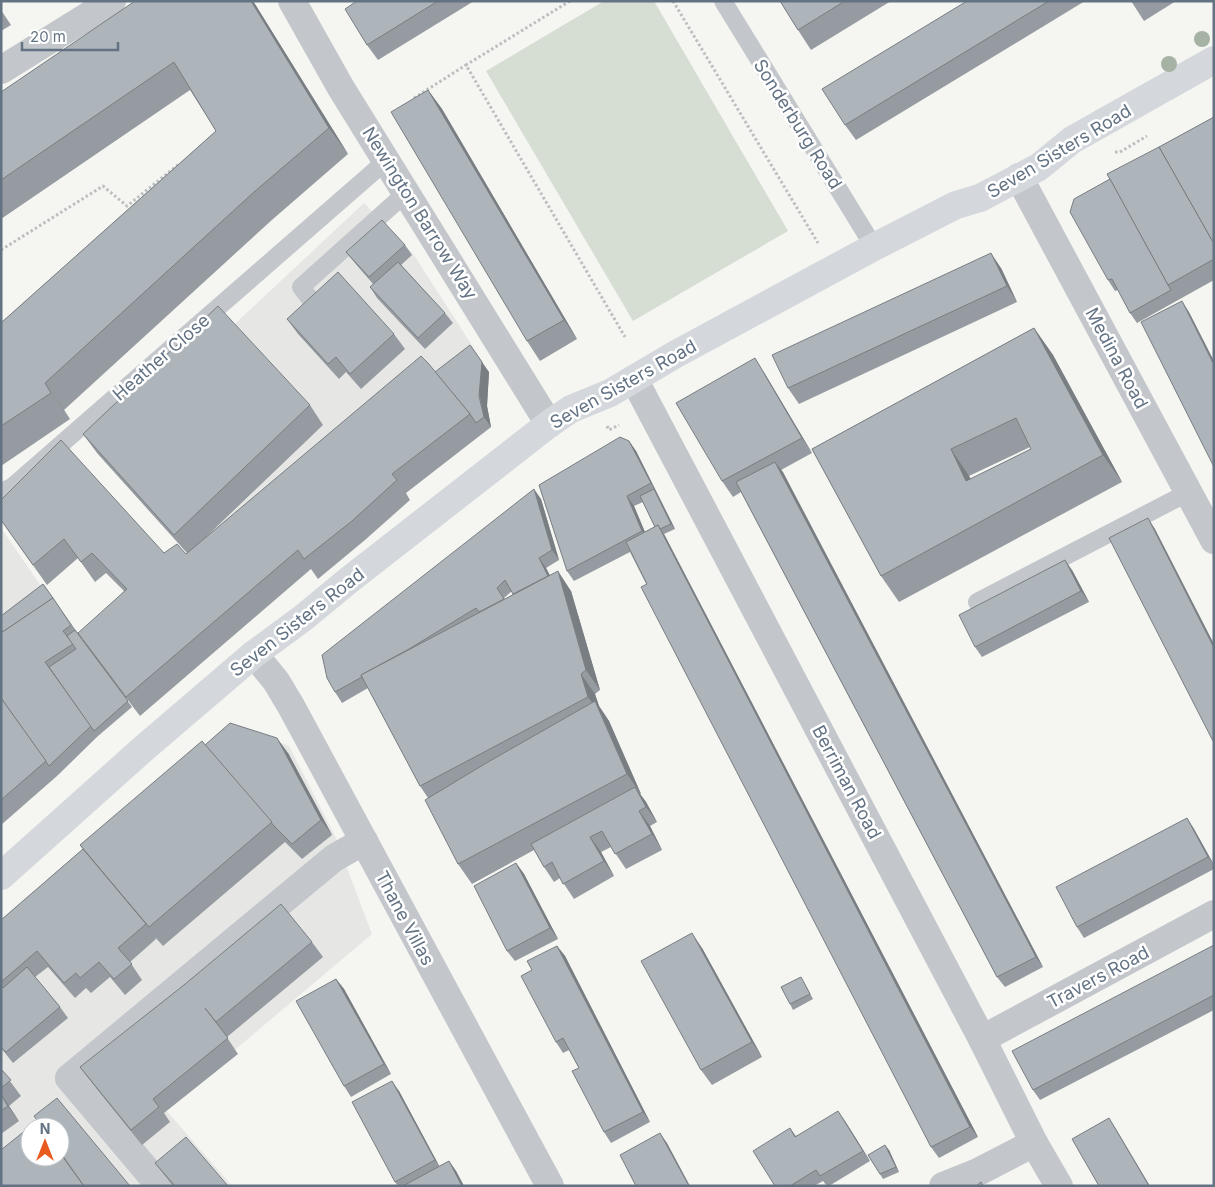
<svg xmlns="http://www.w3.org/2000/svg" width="1215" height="1187" viewBox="0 0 1215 1187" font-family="Inter,sans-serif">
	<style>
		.built { fill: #e6e7e5; fill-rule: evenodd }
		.green { fill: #d6ddd3 }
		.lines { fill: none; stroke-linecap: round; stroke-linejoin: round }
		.path { stroke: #bcbfc1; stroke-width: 3; stroke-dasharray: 2.5 2.5; stroke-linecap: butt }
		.lane { stroke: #c3c6ca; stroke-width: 18 }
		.street { stroke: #c3c6ca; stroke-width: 28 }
		.highway { stroke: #d4d8dc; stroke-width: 28 }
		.tree { fill: #a6b2a3 }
		.wall { fill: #959ba0; fill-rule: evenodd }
		.shaded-wall { fill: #797e82 }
		.building { fill: #adb4ba; stroke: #797e82; fill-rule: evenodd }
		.labels { text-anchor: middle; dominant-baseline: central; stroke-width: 5; stroke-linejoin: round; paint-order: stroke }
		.street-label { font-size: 18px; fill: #637384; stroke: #fff }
	</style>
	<rect width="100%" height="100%" fill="#f5f6f2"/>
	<g class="built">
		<polygon points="364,203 414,255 489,372 487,406 491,427 483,434 442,383 414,361 194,560 97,453"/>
		<polygon points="1,528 43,589 1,621"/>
		<path d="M254 731 289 746 335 836 372 934 165 1109 232 1186H1V935ZM30 1127H60V1157H30Z"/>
	</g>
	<polygon class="green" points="604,1 654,1 788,231 633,321 486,71"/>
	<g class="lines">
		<g class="path">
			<polyline points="570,1 466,65 625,337"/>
			<polyline points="673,1 818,243"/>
			<polyline points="414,98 466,65"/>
			<polyline points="1115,152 1120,152 1147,136"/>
			<polyline points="1,250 103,186 127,206 179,164"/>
			<polyline points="607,426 609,430 619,425"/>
		</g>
		<g class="lane">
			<polyline points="723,1 874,247"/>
			<polyline points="320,312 301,287 407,192"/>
			<polyline points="1,492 12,487 387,160"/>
			<polyline points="977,602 1189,492"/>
		</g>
		<g class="street">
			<polyline points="292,1 341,88 549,424"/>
			<polyline points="1,70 112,1"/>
			<polyline points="1019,177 1214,540"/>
			<polyline points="634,379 982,1039 1034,1143 1059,1186"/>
			<polyline points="254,654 276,681 291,706 550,1186"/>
			<polyline points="982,1039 1214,914"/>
			<polyline points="160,1186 69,1078 334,858 364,841"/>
			<polyline points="943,1186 978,1172 1034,1143"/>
		</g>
		<polyline class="highway" points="1,876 143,749 254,654 303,618 349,580 549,424 571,409 610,393 676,354 874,247 956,205 980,198 1039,167 1072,140 1214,60"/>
	</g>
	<g class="tree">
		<circle cx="1202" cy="39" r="8"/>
		<circle cx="1169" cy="64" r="8"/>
	</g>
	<g class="wall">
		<polygon points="253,1 348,154 273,219 64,410 70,419 1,466 1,320 2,322 216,131 190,90 1,219 1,92"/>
		<polygon points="357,1 474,1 378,60 367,45"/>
		<polygon points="780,1 891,1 811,50 798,30"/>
		<polygon points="967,1 1085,1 856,140 845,125"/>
		<polygon points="1131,1 1176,1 1144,21"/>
		<polygon points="1,10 11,25 1,31"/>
		<polygon points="428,90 442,109 577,339 540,361 527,341"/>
		<polygon points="1214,117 1214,280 1137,323 1130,313 1118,290 1115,291 1108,280 1110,179 1159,147"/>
		<polygon points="405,245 412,255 401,265 445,313 453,323 425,349 377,298 370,287 373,284 354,262 346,252"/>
		<polygon points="1001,268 1017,302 799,404 788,388"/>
		<polygon points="287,319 394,334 405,349 361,389 346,372 339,379 298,334"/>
		<path d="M1034 328 1053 355 1122 482 899 602 881 576 812 449ZM1030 447 1031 449 971 479 969 476Z"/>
		<polygon points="435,372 489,372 487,406 491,427 406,493 410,500 365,540 318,579 311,569 140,716 102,666 132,707 98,736 57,776 1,825 1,616 43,584 87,646 124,591 106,573 95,582 78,558 47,585 1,520 164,553 186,554 187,553 97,453 83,434 310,405 323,425 207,536"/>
		<polygon points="765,374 812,453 781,470 1043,967 1005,987 997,977 741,492 733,497 722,481"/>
		<path d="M629 441 636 451 675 529 664 534 978 1137 939 1158 931 1147 630 552 574 581 567 571ZM643 502 655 527 645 532 634 506Z"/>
		<path d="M541 499 559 560 546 568 550 575 571 591 600 690 595 694 599 706 609 721 641 794H640L646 802 657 822 650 826 662 850 626 869 611 847 601 852 614 876 574 899 560 878 554 882 544 867 534 850 472 884 458 864 428 798 420 786 368 688 342 703 335 692ZM512 591 513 594 505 599 504 598Z"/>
		<polygon points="1072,570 1089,602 982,657 975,647"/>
		<polygon points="205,745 288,753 332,835 302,859 285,842 163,946 155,937 156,939 130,962 142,980 125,995 110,977 91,993 86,988 75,998 48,967 35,977 60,1007 68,1018 13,1063 1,1048 1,920 83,849 80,845"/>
		<polygon points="1187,818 1194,829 1214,865 1214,869 1084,938 1077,927"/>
		<polygon points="516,863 524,874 558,939 515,961 507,951"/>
		<polygon points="312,942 323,957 227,1037 226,1036 238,1054 164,1113 170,1122 142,1145 91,1082 80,1067"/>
		<polygon points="1214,945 1214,1010 1040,1100 1033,1090"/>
		<polygon points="557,946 565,956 650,1122 611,1143 604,1132 579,1068 569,1050 563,1053 556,1042 532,970"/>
		<polygon points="702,948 762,1057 712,1085 701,1070"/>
		<polygon points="336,979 344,989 391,1074 351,1097 344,1086"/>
		<polygon points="804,982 813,999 793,1010 790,1004"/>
		<polygon points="1,1069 21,1096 9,1106 19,1121 1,1134"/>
		<polygon points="399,1091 439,1166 449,1161 456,1171 464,1186 398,1186 395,1182"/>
		<polygon points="845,1121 870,1161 829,1186 827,1186 823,1181 814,1186 775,1186 790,1128 796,1136"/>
		<polygon points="889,1150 899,1172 883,1179 868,1155"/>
		<polygon points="155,1163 228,1186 173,1186"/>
	</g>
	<g class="shaded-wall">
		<polygon points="251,1 253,1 348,154 329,128"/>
		<polygon points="428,90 442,109 577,339 564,320"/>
		<polygon points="991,253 1001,268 1017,302 1007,286"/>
		<polygon points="1182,301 1189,312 1214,361 1214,365"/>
		<polygon points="1034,328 1053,355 1122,482 1103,455"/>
		<polygon points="470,345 489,372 487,406 491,427 484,417"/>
		<polygon points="755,358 765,374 812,453 802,438"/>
		<polygon points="45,383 64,410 70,419"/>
		<polygon points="629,441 636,451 675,529 671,524 654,489 651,483"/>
		<polygon points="951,449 969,476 985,508 966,481"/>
		<polygon points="775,462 783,472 1043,967 1036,957"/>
		<polygon points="534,489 541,499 559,560 552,550"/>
		<polygon points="627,496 634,506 649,542 642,531"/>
		<polygon points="1148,518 1155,529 1214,644 1214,648"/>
		<polygon points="658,525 665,536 978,1137 970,1127"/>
		<polygon points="539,558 546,568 558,593 551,583"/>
		<polygon points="1065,560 1072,570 1089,602 1081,591"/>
		<polygon points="558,571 571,591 600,690 586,670"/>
		<polygon points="581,674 595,694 599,706 609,721 641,794 627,774 602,716 588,697"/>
		<polygon points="277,738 288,753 332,835 321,820"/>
		<polygon points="635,787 646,802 657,822 646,807"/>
		<polygon points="639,811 650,826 662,850 652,834"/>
		<polygon points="1187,818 1194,829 1214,865 1208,857"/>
		<polygon points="590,837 601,852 614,876 604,861"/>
		<polygon points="516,863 524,874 558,939 550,928"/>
		<polygon points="692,933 702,948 762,1057 752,1042"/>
		<polygon points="557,946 565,956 650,1122 643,1112"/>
		<polygon points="336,979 344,989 391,1074 384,1064"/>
		<polygon points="392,1081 399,1091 442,1171 435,1160"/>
		<polygon points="1,1094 19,1121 8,1106"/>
		<polygon points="838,1111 845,1121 870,1161 863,1151"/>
		<polygon points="1109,1118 1116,1129 1150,1186 1149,1186"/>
		<polygon points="660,1133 667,1143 690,1186 689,1186"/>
		<polygon points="885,1145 889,1150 899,1172 896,1167"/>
		<polygon points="449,1161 456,1171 464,1186 462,1186"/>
	</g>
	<g class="building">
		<polygon points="135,1 251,1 329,128 254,192 45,383 51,393 1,426 1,320 2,322 216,131 174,62 1,180 1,92"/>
		<polygon points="357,1 438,1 367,45 345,9"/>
		<polygon points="780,1 845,1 798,30"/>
		<polygon points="967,1 1049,1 845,125 822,89"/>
		<polygon points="428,90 564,320 527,341 391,112"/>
		<polygon points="1214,117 1214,244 1159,147"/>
		<polygon points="1159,147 1214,244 1214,259 1168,285 1107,174"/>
		<polygon points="1110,179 1168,285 1171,290 1130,313 1112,279 1108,280 1070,212 1074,199"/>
		<polygon points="382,220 405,245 369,277 346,252"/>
		<polygon points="991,253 1007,286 788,388 772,355"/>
		<polygon points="398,262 445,313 418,338 370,287"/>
		<polygon points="338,272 394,334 350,374 336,357 328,364 287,319"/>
		<polygon points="1182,301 1214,365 1214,467 1141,322"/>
		<polygon points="218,306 310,405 174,535 83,434"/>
		<path d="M1034 328 1103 455 881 576 812 449ZM1016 418 1031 449 966 481 951 449Z"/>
		<polygon points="470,345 482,362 479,396 484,417 476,423 470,414 435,372"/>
		<polygon points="421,356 428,363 470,414 392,474 397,480 352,521 304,559 298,550 126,697 78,633 127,589 92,553 81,562 64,539 33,565 1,520 1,500 61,440 164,553 177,544 186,554"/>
		<polygon points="755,358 802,438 722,481 676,403"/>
		<polygon points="620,437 629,441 651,483 627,496 642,531 567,571 539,485"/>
		<polygon points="775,462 1036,957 997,977 736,482"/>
		<polygon points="534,489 552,550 539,558 548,576 513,594 505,580 497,588 504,599 479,612 476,608 409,649 361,675 362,677 335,692 327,678 322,655"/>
		<polygon points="654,489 671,524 660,529 658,525 655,527 640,496"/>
		<polygon points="1148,518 1214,648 1214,743 1109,538"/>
		<polygon points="658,525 970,1127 931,1147 641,587 647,584 626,542"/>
		<polygon points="1065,560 1081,591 975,647 959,615"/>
		<polygon points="558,571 586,670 581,674 588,697 420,786 361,675"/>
		<polygon points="43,584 53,598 1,633 1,616"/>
		<polygon points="53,598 71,625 63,631 73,644 45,662 91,726 49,766 1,698 1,633"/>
		<polygon points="75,630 128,701 94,731 49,667 76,649 67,636"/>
		<polygon points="1,698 46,761 1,800"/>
		<polygon points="595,701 627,774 458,864 425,800 488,762"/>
		<polygon points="230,723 277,738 321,820 292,844 275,827 205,745"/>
		<polygon points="202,741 272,822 149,927 80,845"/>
		<polygon points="635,787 646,807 639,811 652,834 615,854 602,831 590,837 604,861 563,884 552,862 544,867 531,844"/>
		<polygon points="1187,818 1208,857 1077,927 1056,887"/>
		<polygon points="83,849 146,924 118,948 132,964 114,979 99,962 80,978 76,973 64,983 37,951 1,982 1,920"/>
		<polygon points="516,863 550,928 507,951 474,886"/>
		<polygon points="281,904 312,942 216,1022 205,1008 228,1038 153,1099 159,1107 131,1130 80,1067 184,985"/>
		<polygon points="692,933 752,1042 701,1070 641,961"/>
		<polygon points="1214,945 1214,995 1033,1090 1012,1051"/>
		<polygon points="557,946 643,1112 604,1132 572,1071 579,1068 563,1038 556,1042 521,976 532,970 527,961"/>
		<polygon points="27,967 60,1007 6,1052 1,1047 1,986 3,988"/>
		<polygon points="801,977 810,994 790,1004 781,987"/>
		<polygon points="336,979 384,1064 344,1086 296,1001"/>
		<polygon points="1,1069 11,1080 1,1088"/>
		<polygon points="392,1081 435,1160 395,1182 352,1102"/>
		<polygon points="1,1095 8,1106 1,1111"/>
		<polygon points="57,1098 130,1186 84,1186 60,1152 60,1127 42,1127 34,1116"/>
		<polygon points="838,1111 863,1151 820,1176 816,1170 790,1186 775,1186 753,1151 790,1128 795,1137"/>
		<polygon points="1109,1118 1149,1186 1099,1186 1072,1139"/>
		<polygon points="37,1121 41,1127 30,1127 30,1157 60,1157 60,1153 83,1185 82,1186 1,1186 1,1150"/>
		<polygon points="660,1133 689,1186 636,1186 620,1155"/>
		<polygon points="186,1137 228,1186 175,1186 155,1163"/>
		<polygon points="885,1145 896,1167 880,1174 868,1155"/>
		<polygon points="449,1161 462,1186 403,1186"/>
		<polygon points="981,1182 983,1186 976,1186"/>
	</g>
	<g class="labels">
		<g class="street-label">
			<text transform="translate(798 124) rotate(58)">Sonderburg Road</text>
			<text transform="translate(1059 151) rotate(-31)">Seven Sisters Road</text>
			<text transform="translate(420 213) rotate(58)">Newington Barrow Way</text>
			<text transform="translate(161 357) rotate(-41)">Heather Close</text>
			<text transform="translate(1117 358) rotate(62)">Medina Road</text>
			<text transform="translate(623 384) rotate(-29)">Seven Sisters Road</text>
			<text transform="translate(297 622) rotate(-38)">Seven Sisters Road</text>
			<text transform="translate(847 782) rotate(62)">Berriman Road</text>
			<text transform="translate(405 918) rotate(62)">Thane Villas</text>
			<text transform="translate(1098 977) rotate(-28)">Travers Road</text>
		</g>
	</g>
	<rect width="1215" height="1187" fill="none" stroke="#637384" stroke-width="5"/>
	<g transform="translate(45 1142)"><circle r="24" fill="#ffffff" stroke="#c1c7ce"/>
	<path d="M0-4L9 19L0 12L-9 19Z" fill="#e95a1e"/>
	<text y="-8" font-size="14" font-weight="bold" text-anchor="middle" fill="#637384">N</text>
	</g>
	<path d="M22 42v8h96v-8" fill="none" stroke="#637384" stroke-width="2.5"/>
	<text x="30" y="42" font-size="15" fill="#637384" stroke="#ffffff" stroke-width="4" paint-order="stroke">20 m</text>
</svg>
